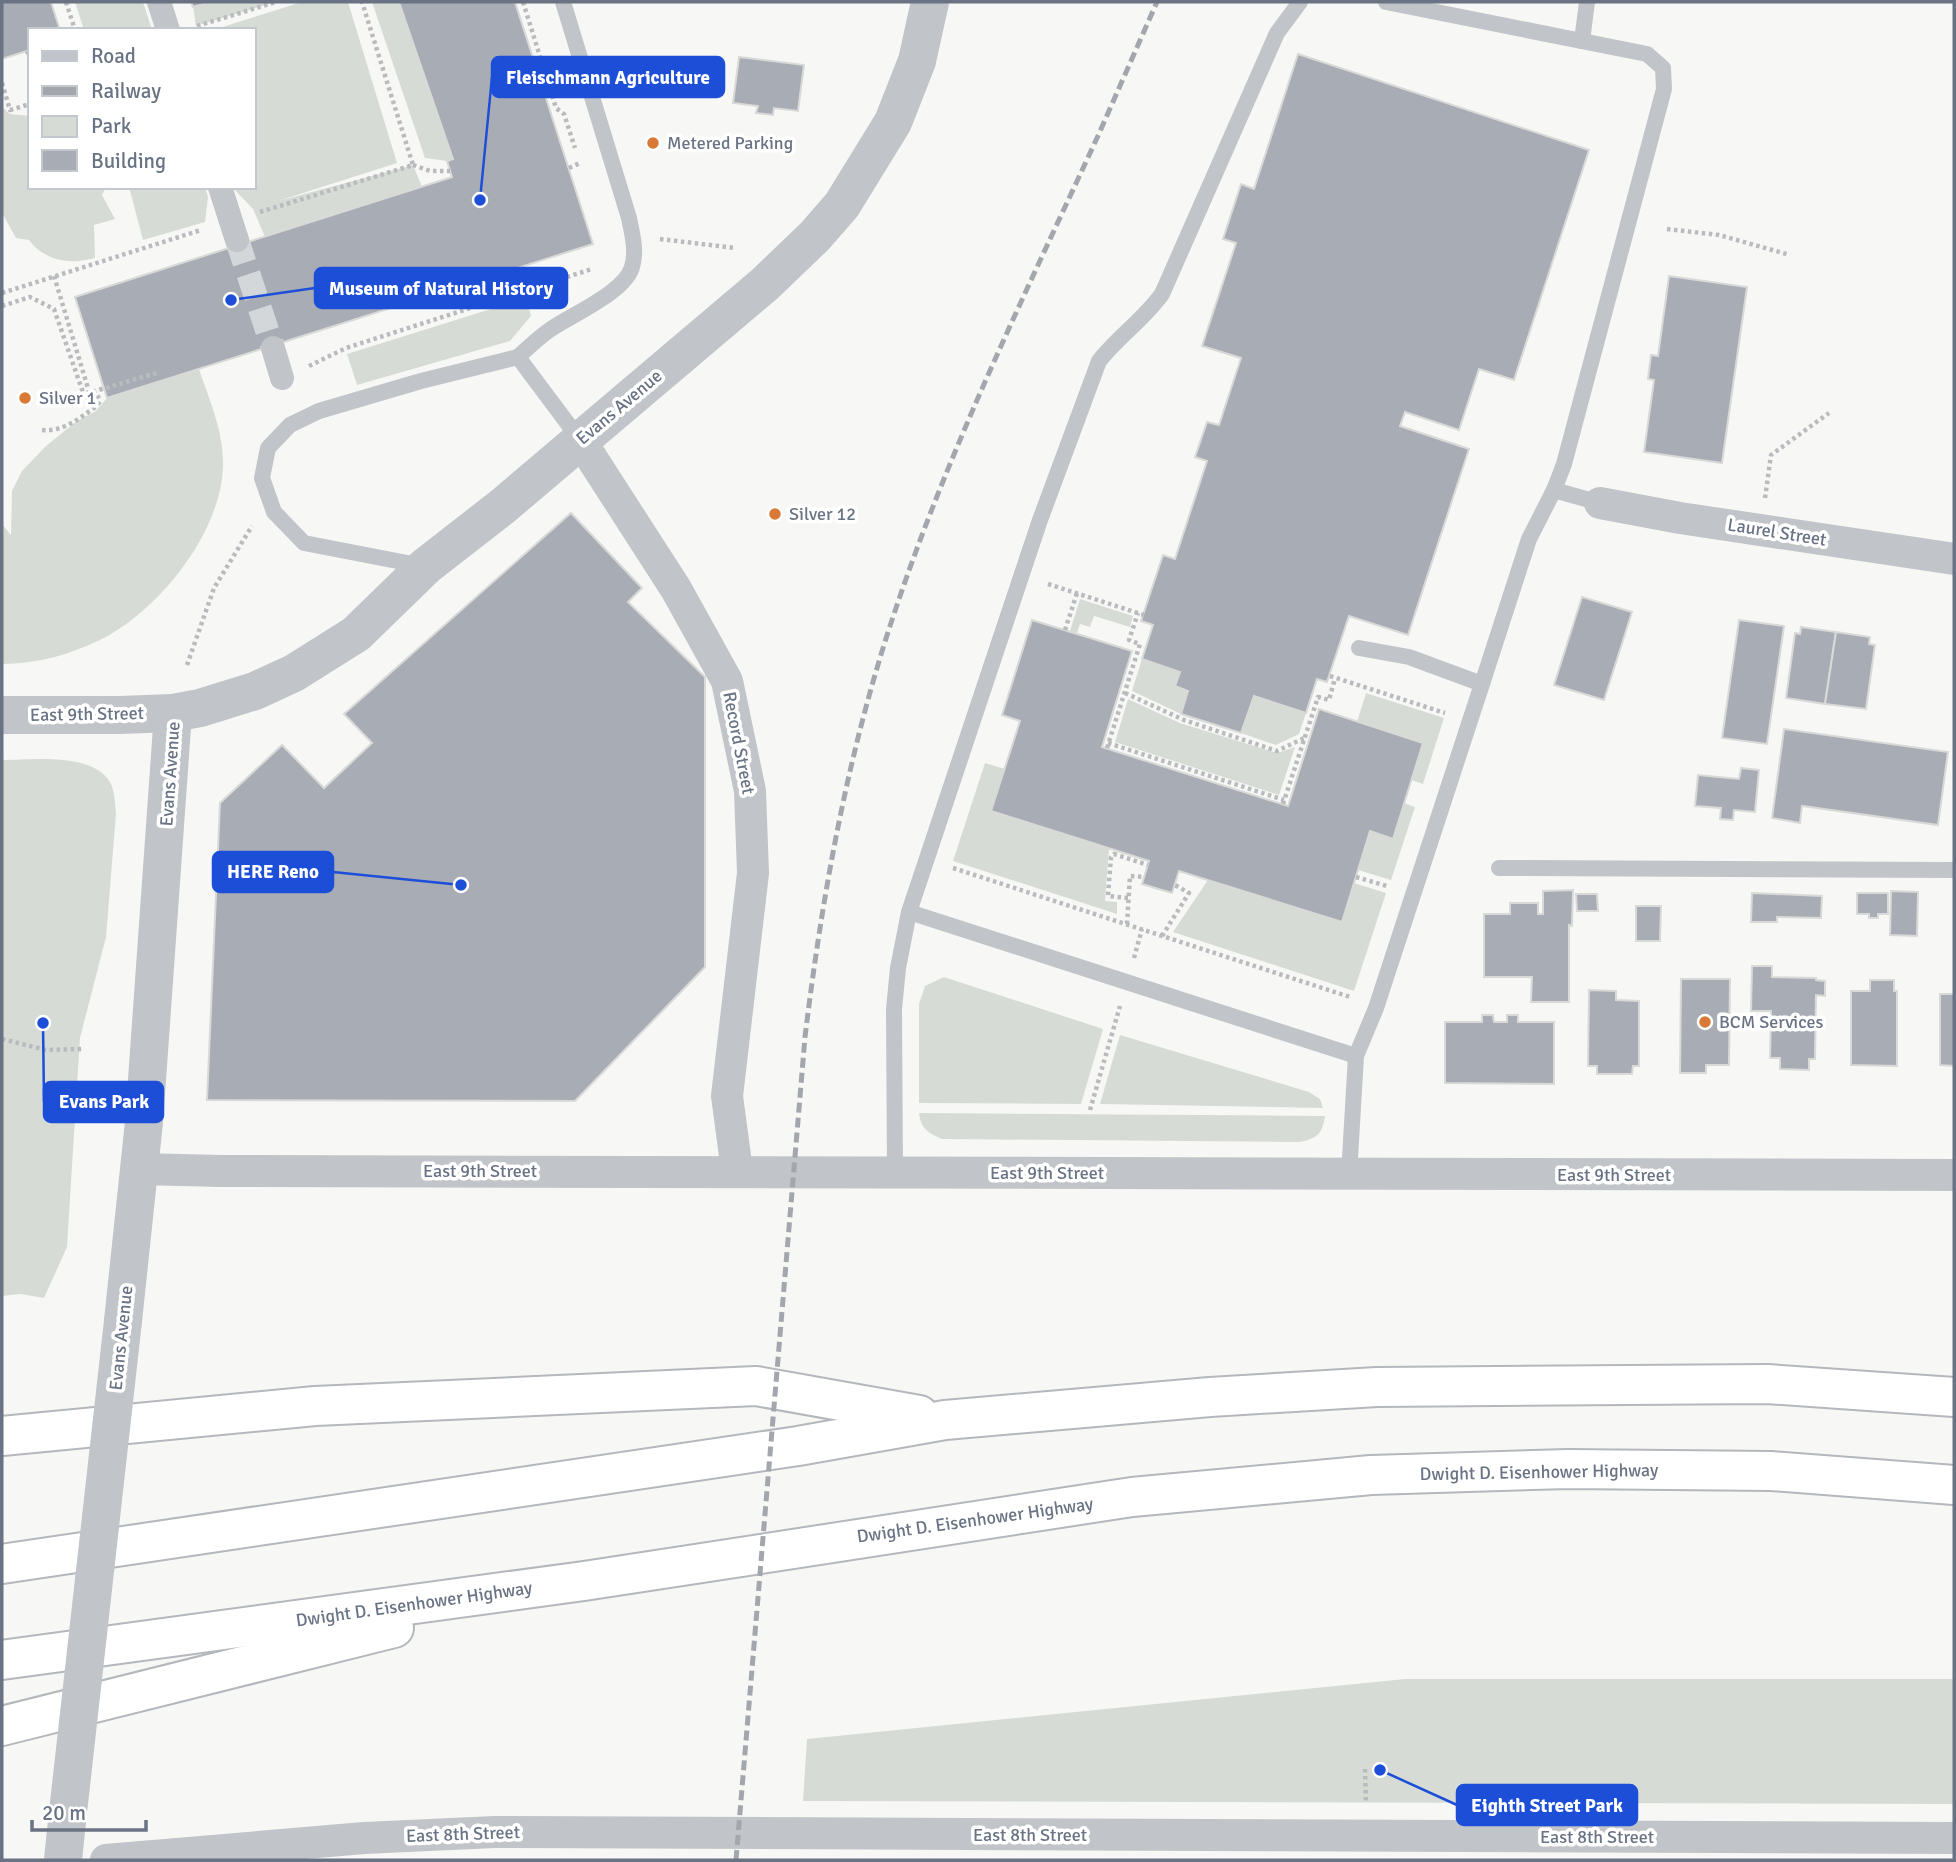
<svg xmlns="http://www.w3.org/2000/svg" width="1956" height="1862" viewBox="0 0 1956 1862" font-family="Signika,sans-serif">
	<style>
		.green { fill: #d6dcd5 }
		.building { fill: #a8adb5; stroke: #d9d9d8; stroke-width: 2 }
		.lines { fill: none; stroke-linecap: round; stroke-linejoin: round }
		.pedestrian-tunnel { stroke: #d4d7d9; stroke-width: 24; stroke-dasharray: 24 12; stroke-linecap: butt }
		.motorway-casing { stroke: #b4b7bb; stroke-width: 42 }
		.path { stroke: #b9bbbe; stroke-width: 4.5; stroke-dasharray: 3.5 3.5; stroke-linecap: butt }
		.service { stroke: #c1c4c8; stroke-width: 16 }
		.pedestrian { stroke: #c1c4c8; stroke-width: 24 }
		.minor { stroke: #c1c4c8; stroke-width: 32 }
		.tertiary { stroke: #c1c4c8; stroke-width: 38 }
		.motorway { stroke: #fff; stroke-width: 38 }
		.rail { stroke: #a3a7ad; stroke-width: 5; stroke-dasharray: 10 5; stroke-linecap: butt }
		.tertiary-bridge { stroke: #c1c4c8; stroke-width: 38 }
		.poi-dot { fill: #d87935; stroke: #fff; stroke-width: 2.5 }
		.labels { text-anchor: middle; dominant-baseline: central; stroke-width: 7; stroke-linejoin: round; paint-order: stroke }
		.poi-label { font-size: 18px; fill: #697384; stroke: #fff; text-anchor: start }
		.street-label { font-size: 18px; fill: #697384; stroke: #fff }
		.leader { fill: none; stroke: #1d4ed8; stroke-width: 2.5 }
		.callout-dot { fill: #1d4ed8; stroke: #fff; stroke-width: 2.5 }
		.callout { fill: #1d4ed8; stroke: #1d4ed8; stroke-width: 2.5 }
		.callout-label { font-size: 19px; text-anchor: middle; font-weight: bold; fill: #fff }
	</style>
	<rect width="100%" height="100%" fill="#f7f8f5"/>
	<g class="green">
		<polygon points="75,2 143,2 152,30 84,30"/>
		<polygon points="210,2 276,2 196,26 193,7"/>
		<polygon points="302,2 348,2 397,163 278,201 413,165 422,187 265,237 253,209 232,187 254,187 254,30 213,30"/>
		<polygon points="372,2 399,2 453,159 447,161 425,158"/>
		<path d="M2 107 10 114 30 116V187H106L102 195 115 219 94 225 95 258C71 265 44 261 29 240L16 238 2 213Z"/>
		<polygon points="129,187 205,187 208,197 205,222 143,240"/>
		<polygon points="526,298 531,316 510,341 357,385 347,354"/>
		<path d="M199 369C209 399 223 430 223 462 224 530 159 611 100 640 69 655 36 664 2 664V524L11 535 12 491 22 471 46 446 77 421 96 411 107 398Z"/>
		<polygon points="1080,599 1133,616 1130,627 1094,616 1090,627 1080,624 1077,633 1070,631"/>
		<polygon points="1142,659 1180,672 1175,686 1188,691 1181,714 1132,691"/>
		<polygon points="1366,693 1444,718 1423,784 1411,780 1423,743 1357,722"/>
		<polygon points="1254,696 1306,713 1299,734 1276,745 1241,733"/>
		<polygon points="1128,699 1180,723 1277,753 1295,747 1279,795 1115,742"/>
		<path d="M2 760C32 760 92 752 110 782 115 791 115 804 116 814L106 937 80 1038 67 1247 44 1298 20 1294 2 1296Z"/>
		<polygon points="985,763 1005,769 992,811 1109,849 1105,901 1117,902 1117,914 953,861"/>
		<polygon points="1404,803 1415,807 1391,880 1358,870 1370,831 1393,839"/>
		<polygon points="1208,880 1341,922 1354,883 1386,893 1354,991 1173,932"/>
		<polygon points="944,977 1103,1029 1081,1104 919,1103 919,1004 925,986"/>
		<polygon points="1120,1035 1309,1092 1320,1099 1323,1108 1100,1104"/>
		<path d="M919 1113 1325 1116C1322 1134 1318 1138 1300 1142L942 1139C928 1133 921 1129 919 1113Z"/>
		<polygon points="1405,1679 1954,1679 1954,1804 803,1801 807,1739"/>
	</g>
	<g class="building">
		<polygon points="2,2 51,2 60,30 30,30 30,50 2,59"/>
		<polygon points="191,2 211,2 193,7"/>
		<polygon points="399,2 515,2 593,244 107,398 75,297 452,177 447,161 453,159"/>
		<polygon points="1298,54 1589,150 1514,380 1479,369 1459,430 1405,412 1400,426 1469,449 1408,635 1349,616 1327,682 1317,679 1306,713 1254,696 1241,733 1181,714 1188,691 1175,686 1180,672 1142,659 1153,625 1141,621 1163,555 1175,559 1207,461 1195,457 1207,422 1219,425 1241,358 1202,346 1236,243 1223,239 1241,184 1254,189"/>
		<polygon points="739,57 804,65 798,111 774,108 773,115 756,113 758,106 733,103"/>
		<polygon points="1669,276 1747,287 1722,463 1644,452 1654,380 1648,379 1651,355 1658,356"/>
		<polygon points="571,513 642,588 628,602 705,677 705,967 575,1101 207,1100 220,803 282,745 324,788 372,743 344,714"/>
		<polygon points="1582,597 1632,612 1604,700 1554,685"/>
		<polygon points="1032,620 1132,651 1102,747 1288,806 1319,709 1423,743 1393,839 1370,831 1342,922 1179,871 1172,893 1142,884 1149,861 991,811 1020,721 1002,715"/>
		<polygon points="1739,620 1784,626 1767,744 1722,738"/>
		<polygon points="1801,627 1836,632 1825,704 1786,698 1795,633 1800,634"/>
		<polygon points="1836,632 1870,637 1869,644 1875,645 1866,709 1825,704"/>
		<polygon points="1784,729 1948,752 1938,825 1802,806 1800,823 1772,818"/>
		<polygon points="1741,768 1759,770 1755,812 1734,810 1733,820 1720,819 1721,808 1695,806 1698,775 1739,779"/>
		<polygon points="1573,890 1572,926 1569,925 1569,1002 1531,1002 1532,977 1484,977 1484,914 1510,914 1510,903 1538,903 1538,914 1543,914 1543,891"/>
		<polygon points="1891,891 1918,892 1917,936 1890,935"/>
		<polygon points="1752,893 1822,896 1821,918 1777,917 1777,922 1751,922"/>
		<polygon points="1857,893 1888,893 1888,914 1878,914 1878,918 1869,918 1869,914 1857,914"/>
		<polygon points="1576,894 1597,894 1598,911 1577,911"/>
		<polygon points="1636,906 1661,906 1660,941 1636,941"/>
		<polygon points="1752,966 1772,966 1772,977 1816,978 1816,980 1825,981 1825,996 1816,995 1815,1059 1809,1059 1809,1070 1780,1069 1780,1058 1770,1058 1771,1011 1751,1011"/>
		<polygon points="1681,979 1730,979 1729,1065 1706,1065 1706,1073 1680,1073"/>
		<polygon points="1870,980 1894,980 1894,991 1897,991 1897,1066 1851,1065 1851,991 1870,991"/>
		<polygon points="1589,990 1616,991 1616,1000 1639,1001 1639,1066 1633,1066 1632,1074 1597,1074 1597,1066 1588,1066"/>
		<polygon points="1940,994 1954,994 1954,1066 1940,1065"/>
		<polygon points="1482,1015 1493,1015 1494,1022 1507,1022 1507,1015 1518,1015 1518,1022 1554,1022 1554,1084 1445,1083 1445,1022 1482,1022"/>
	</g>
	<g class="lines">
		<polyline class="pedestrian-tunnel" points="237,240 273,348"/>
		<defs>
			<g id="motorway">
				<polyline points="2,1436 315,1406 756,1386 919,1415"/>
				<polyline points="2,1564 798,1446 945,1420 1210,1397 1377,1387 1767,1384 1954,1397"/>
				<polyline points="2,1660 584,1581 1132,1497 1371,1475 1568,1469 1771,1471 1954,1485"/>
				<polyline points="2,1726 394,1628"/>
			</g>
		</defs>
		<use href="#motorway" class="motorway-casing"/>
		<g class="path">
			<polyline points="66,2 75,30"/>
			<polyline points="523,2 556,108 564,114 575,148"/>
			<polyline points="197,26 276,2"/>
			<polyline points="27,51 30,58"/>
			<polyline points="2,83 10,110 30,104"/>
			<polyline points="413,165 430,171 450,171"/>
			<polyline points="569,168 580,163"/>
			<polyline points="260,212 413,165 362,2"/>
			<polyline points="1667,229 1719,235 1790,255"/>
			<polyline points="660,239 735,248"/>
			<polyline points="54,276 91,398 95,391 160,372"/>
			<polyline points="2,293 201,230"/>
			<polyline points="2,306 30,297 54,309 86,401 91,398"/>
			<polyline points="309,366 346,348 592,269"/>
			<path d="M42 430C64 432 79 418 97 406L100 401 96 392"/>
			<polyline points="1765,498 1771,455 1829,413"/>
			<polyline points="1048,584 1144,615"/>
			<polyline points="1065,630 1077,593"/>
			<polyline points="187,665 214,588 252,526"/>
			<polyline points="1330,676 1445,713"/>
			<polyline points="1125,693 1184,720 1277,751 1304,738"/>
			<polyline points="1108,743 1284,800"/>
			<polyline points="1107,748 1140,644 1129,640 1138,613"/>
			<polyline points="1283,804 1318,697 1329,700 1335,678"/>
			<polyline points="953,868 1350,997"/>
			<polyline points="1356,877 1387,886"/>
			<polyline points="1128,898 1108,896 1111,857 1114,854 1148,865"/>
			<polyline points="1127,924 1130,876 1144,877"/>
			<polyline points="1162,936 1189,893 1175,885"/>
			<polyline points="1134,958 1142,929"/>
			<polyline points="2,1039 46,1050 83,1049"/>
			<polyline points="1090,1110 1120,1006"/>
			<polyline points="1365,1769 1366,1803"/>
		</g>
		<g class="service">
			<path d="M563 2 629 218C632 234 637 250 632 267 625 292 573 314 551 329 539 337 529 347 518 357L580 440"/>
			<polyline points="1582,41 1587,2"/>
			<polyline points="1554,490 1600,503"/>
			<polyline points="423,566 304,543 274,512 262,478 268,448 290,425 319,411 421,381 518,357"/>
			<polyline points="1359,648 1409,657 1482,684 1529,539 1554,490 1564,464 1664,89 1663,68 1647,54 1386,2"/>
			<polyline points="1499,868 1954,870"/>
			<polyline points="909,912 1356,1056"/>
			<path d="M895 1172 894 1009 898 968 909 912 1040 520 1099 361C1118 337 1144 319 1162 294L1277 33 1300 2"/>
			<polyline points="1349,1175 1356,1056 1376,1008 1482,684"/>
		</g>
		<g class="pedestrian">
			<polyline points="159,2 168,30"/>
			<polyline points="220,187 237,240"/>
			<polyline points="273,348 282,378"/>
		</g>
		<g class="minor">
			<polyline points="580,440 676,589 727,681 750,791 753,873 727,1096 737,1171"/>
			<polyline points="1600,503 1680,518 1954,559"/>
			<path d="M140 1169 221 1171C799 1171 1377 1175 1954 1175"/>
			<polyline points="106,1860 364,1838 495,1832 1954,1838"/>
		</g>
		<g class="tertiary">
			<polyline points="2,715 120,715 173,713 200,708 255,691 294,673 356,634 426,566 503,506 765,284 815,236 842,205 893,122 917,61 930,2"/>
			<polyline points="123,1321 144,1122 173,713"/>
			<polyline points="63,1860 67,1821"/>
		</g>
		<use href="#motorway" class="motorway"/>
		<path class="rail" d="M736 1860 805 1037C823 889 849 746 897 605 951 445 1026 292 1097 138 1117 93 1137 47 1157 2"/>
		<polyline class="tertiary-bridge" points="67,1821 123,1321"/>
	</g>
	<g class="poi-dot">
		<circle cx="653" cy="143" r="7"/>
		<circle cx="25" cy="398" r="7"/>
		<circle cx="775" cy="514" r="7"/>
		<circle cx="1705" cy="1022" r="7"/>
	</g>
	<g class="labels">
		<g class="poi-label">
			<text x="667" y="143">Metered Parking</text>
			<text x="39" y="398">Silver 1</text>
			<text x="789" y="514">Silver 12</text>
			<text x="1719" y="1022">BCM Services</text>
		</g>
		<g class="street-label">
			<text transform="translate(619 407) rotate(-40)">Evans Avenue</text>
			<text transform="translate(1777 532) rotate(9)">Laurel Street</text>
			<text transform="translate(87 714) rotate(-1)">East 9th Street</text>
			<text transform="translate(739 743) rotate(79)">Record Street</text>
			<text transform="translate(170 774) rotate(-86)">Evans Avenue</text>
			<text x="480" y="1171">East 9th Street</text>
			<text x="1047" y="1173">East 9th Street</text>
			<text x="1614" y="1175">East 9th Street</text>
			<text transform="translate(121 1338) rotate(-84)">Evans Avenue</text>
			<text transform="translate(1539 1472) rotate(-1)">Dwight D. Eisenhower Highway</text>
			<text transform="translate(975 1520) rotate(-8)">Dwight D. Eisenhower Highway</text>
			<text transform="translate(414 1604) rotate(-8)">Dwight D. Eisenhower Highway</text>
			<text transform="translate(463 1834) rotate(-2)">East 8th Street</text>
			<text x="1030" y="1835">East 8th Street</text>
			<text x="1597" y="1837">East 8th Street</text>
		</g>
	</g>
	<path class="leader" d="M480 200L492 77M231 300L315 288M461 885L333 872M43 1023L44 1102M1380 1770L1457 1805"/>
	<g class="callout-dot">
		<circle cx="480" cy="200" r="7"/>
		<circle cx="231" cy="300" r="7"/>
		<circle cx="461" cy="885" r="7"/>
		<circle cx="43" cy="1023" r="7"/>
		<circle cx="1380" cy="1770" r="7"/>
	</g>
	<g class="callout">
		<rect x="492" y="57" width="232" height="40" rx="7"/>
		<rect x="315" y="268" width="252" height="40" rx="7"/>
		<rect x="213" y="852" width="120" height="40" rx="7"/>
		<rect x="44" y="1082" width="119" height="40" rx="7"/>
		<rect x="1457" y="1785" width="180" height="40" rx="7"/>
	</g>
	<g class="callout-label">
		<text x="608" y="84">Fleischmann Agriculture</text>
		<text x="441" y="295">Museum of Natural History</text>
		<text x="273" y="878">HERE Reno</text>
		<text x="104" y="1108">Evans Park</text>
		<text x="1547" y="1812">Eighth Street Park</text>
	</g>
	<rect width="1956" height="1862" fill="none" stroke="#697384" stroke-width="7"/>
	<rect x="28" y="28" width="228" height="161" fill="#ffffff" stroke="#c3c7ce" stroke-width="2"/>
	<rect x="42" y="51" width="35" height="10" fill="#c1c4c8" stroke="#c3c7ce" stroke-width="2"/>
	<text x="91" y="63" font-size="21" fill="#697384">Road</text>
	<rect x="42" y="86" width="35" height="10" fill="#a3a7ad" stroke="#c3c7ce" stroke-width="2"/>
	<text x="91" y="98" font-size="21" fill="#697384">Railway</text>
	<rect x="42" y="116" width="35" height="21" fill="#d6dcd5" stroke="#c3c7ce" stroke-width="2"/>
	<text x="91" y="133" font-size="21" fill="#697384">Park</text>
	<rect x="42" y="150" width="35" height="21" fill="#a8adb5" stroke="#c3c7ce" stroke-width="2"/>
	<text x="91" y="168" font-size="21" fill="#697384">Building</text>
	<path d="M32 1820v10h114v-10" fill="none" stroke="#697384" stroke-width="3.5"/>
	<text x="42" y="1820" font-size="21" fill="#697384" stroke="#ffffff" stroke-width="5" paint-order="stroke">20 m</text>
</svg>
